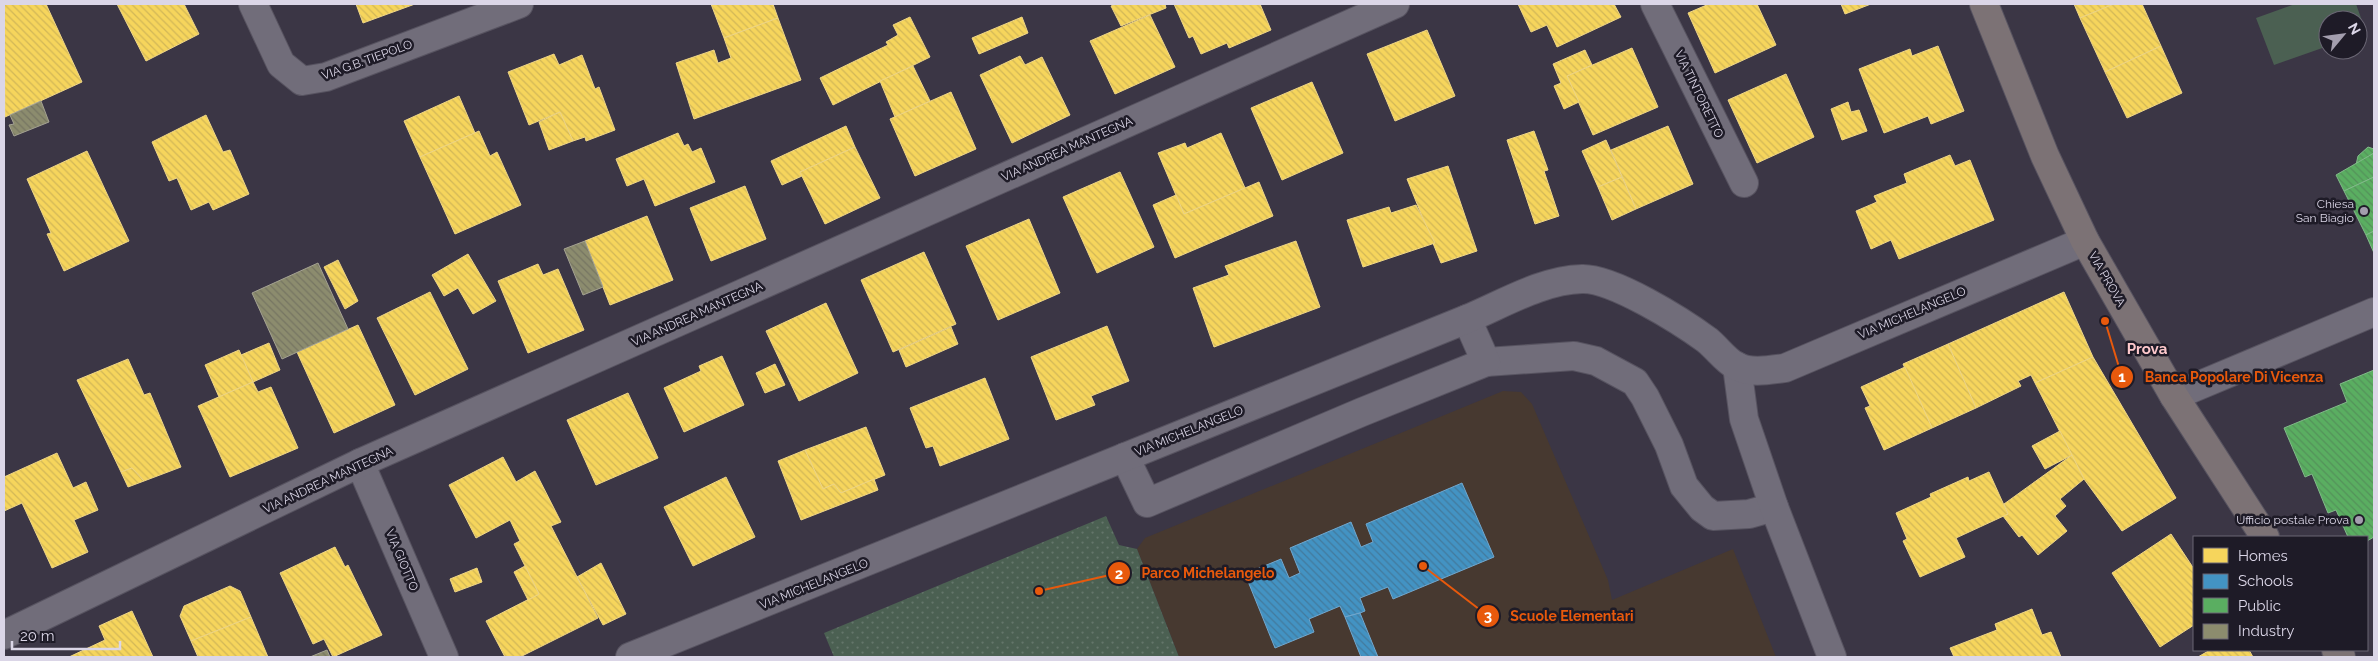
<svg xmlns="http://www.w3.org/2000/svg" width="2378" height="661" viewBox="0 0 2378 661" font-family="Raleway,sans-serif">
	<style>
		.education { fill: #473930 }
		.green { fill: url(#green-dots) }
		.pitch { fill: #4b6052 }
		.homes { fill: url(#homes-back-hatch); stroke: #eed586 }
		.schools { fill: url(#schools-back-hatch); stroke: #71a7ce }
		.public { fill: url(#public-back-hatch); stroke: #81ba89 }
		.industry { fill: url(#industry-back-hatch); stroke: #a4a292 }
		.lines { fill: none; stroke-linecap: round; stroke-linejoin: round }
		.minor-casing { stroke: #575360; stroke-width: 30 }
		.major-casing { stroke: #575360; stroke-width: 30 }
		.minor { stroke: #716d7a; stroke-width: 28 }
		.major { stroke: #7c7275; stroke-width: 28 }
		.poi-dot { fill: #a39eae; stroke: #1e1b27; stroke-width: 2 }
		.labels { text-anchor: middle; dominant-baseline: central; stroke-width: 5; stroke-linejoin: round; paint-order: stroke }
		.street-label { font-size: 12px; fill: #dbd6e7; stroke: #1e1b27 }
		.poi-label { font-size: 12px; fill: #dbd6e7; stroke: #1e1b27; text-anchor: end }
		.quarter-label { font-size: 15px; font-weight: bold; fill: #fec9cc; stroke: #1e1b27 }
		.leader { fill: none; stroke: #e8590c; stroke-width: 2 }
		.callout-dot { fill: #e8590c; stroke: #1e1b27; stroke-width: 2 }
		.mark-label { font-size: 15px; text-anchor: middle; font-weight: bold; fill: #fff }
		.callout-label { font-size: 14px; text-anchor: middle; font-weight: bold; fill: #e8590c; stroke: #1e1b27; stroke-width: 5; stroke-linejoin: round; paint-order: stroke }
	</style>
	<defs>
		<pattern id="green-dots" width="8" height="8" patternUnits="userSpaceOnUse" patternTransform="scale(1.25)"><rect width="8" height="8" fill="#4b6052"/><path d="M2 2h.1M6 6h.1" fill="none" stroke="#64766b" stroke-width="1.8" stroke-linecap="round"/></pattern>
		<pattern id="homes-back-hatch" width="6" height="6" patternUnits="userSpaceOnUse" patternTransform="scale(1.25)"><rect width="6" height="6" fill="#f6d55c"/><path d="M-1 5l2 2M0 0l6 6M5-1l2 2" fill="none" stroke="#d2b757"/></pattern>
		<pattern id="schools-back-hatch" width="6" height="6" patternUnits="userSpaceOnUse" patternTransform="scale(1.25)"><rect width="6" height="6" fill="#4393c3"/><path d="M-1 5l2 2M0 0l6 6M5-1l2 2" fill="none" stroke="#437a9d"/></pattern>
		<pattern id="public-back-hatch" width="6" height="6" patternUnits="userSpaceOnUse" patternTransform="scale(1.25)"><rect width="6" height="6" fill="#5aae61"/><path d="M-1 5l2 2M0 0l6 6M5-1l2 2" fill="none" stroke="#54925a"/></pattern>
		<pattern id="industry-back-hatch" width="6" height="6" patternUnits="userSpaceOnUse" patternTransform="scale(1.25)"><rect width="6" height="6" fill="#8c8c6e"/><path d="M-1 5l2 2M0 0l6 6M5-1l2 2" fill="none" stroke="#767562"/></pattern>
	</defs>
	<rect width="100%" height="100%" fill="#3b3645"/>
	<polygon class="education" points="1503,391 1521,392 1532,404 1608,580 1612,600 1733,549 1776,657 1179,657 1137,549 1145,538"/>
	<polygon class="green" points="1106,516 1119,545 1137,549 1179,657 834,657 824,633"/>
	<polygon class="pitch" points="2295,4 2356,4 2366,32 2358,35 2358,20 2328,20 2328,46 2274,65 2256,18"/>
	<g class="homes">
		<polygon points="4,4 46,4 82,82 5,117"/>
		<polygon points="117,4 184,4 199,34 146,61"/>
		<polygon points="356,4 415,4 363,23"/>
		<polygon points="711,4 773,4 778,18 724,38"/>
		<polygon points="1116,4 1165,4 1166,8 1121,26 1111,6"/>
		<polygon points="1174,4 1260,4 1271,30 1229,48 1227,43 1201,54 1193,36 1189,38"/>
		<polygon points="1518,4 1614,4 1621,17 1557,47 1547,25 1531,32"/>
		<polygon points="1709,4 1757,4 1776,45 1715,73 1688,13"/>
		<polygon points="1841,4 1871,4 1845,14"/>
		<polygon points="2074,4 2114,4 2080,18"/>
		<polygon points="2114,4 2142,4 2161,46 2105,72 2080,18"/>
		<polygon points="1150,15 1175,67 1115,94 1090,41"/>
		<polygon points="910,17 930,57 833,105 820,78 888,45 886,42 898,35 893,25"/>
		<polygon points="1022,17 1028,33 979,54 972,38"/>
		<polygon points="778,18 801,80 694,119 676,63 714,50 718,63 731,58 724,38"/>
		<polygon points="1427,30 1455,96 1395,121 1367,54"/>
		<polygon points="1938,46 1964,111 1931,124 1928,116 1884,133 1859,69 1910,49 1912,56"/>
		<polygon points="2161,46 2182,93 2127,118 2105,72"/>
		<polygon points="1632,48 1658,107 1593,135 1567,76"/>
		<polygon points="1585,50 1592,65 1567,76 1579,102 1564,109 1554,86 1561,83 1553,64"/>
		<polygon points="554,54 559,65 582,55 595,89 599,87 615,130 586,141 585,137 573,141 560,112 529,125 508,72"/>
		<polygon points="1020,56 1025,65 1042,57 1070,115 1012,143 980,75"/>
		<polygon points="913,66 930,101 895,117 880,81"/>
		<polygon points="1786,74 1814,137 1757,163 1728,100"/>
		<polygon points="1312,82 1343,153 1282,180 1251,108"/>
		<polygon points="951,92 976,149 915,176 890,119"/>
		<polygon points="459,96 475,133 420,157 404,121"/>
		<polygon points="1848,102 1851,112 1859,110 1867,131 1842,140 1831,109"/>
		<polygon points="560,112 573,141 549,150 539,122"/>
		<polygon points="206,115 223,152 230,150 249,194 213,210 209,202 191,210 177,178 169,181 152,142"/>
		<polygon points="846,126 855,147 800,172 802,176 782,185 771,161"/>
		<polygon points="1668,126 1693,184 1636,209 1611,150"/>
		<polygon points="479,131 490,156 497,152 521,205 455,234 420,157"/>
		<polygon points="1534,131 1548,170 1544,171 1559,216 1535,224 1507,140"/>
		<polygon points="678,133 684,146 688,144 692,152 701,148 715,182 655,206 644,179 627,186 616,159"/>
		<polygon points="1221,133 1245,188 1184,214 1158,153 1185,143 1187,148"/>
		<polygon points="1606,140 1622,177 1598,187 1582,151"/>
		<polygon points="855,147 880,198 825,224 800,172"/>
		<polygon points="87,151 129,241 64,271 47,234 51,233 27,179"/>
		<polygon points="1950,155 1955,166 1970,160 1994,220 1899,259 1891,240 1871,249 1856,211 1877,202 1874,196 1907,183 1904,174"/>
		<polygon points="1448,166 1477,251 1441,263 1407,179"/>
		<polygon points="1120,172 1154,247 1097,273 1063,197"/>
		<polygon points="1622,177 1636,209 1612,220 1598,187"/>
		<polygon points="1259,182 1273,216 1175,258 1153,205 1176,195 1184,214"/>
		<polygon points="745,186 766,239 711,261 690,208"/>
		<polygon points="1416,205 1435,243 1363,267 1347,220 1389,207 1391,213"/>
		<polygon points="647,216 673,280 610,305 585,241"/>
		<polygon points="1029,219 1060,293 998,320 966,246"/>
		<polygon points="1296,241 1320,307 1214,347 1193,288 1229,275 1225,266"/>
		<polygon points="924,252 956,324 893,352 861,280"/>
		<polygon points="468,254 496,301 473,314 458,288 444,296 432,275"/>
		<polygon points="338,260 358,301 345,309 324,267"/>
		<polygon points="538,264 543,275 558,269 584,330 528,353 498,281"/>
		<polygon points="430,292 468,369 415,395 377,318"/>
		<polygon points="2064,292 2093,357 2035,383 2031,375 2018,381 2021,386 1976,408 1948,344"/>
		<polygon points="826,303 858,373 799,401 766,331"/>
		<polygon points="358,325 395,405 334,433 297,352"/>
		<polygon points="1107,326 1129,381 1091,396 1095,405 1056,420 1031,357"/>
		<polygon points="951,327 958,344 906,367 899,350"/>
		<polygon points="269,343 280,370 253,382 241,355"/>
		<polygon points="1948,344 1976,408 1932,428 1903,364"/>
		<polygon points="239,350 253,382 219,397 205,365"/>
		<polygon points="722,356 744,405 684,432 664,388 701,371 699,366"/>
		<polygon points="2093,357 2176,498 2122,531 2084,479 2035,383"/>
		<polygon points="128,359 144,395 150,393 181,467 144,481 132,468 121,472 77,380"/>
		<polygon points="775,364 785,385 765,393 756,373"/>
		<polygon points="1905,367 1932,428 1884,450 1865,408 1870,406 1861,387"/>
		<polygon points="985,378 1009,439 940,466 933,446 926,448 910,408"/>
		<polygon points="253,382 258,392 271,387 298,448 230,477 198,406"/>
		<polygon points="628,393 658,458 596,485 567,420"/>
		<polygon points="866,427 885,475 841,493 834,484 823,489 805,450"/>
		<polygon points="2060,431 2072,455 2045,469 2032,446"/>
		<polygon points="805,450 823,489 834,484 841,493 874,479 878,490 801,520 778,461"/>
		<polygon points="57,453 73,488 86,482 98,510 74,520 88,552 52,568 22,503 4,511 4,477"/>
		<polygon points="2072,455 2084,479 2060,499 2066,506 2055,516 2067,531 2038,555 2022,535 2019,537 2003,516 2008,514 2004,504"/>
		<polygon points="503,457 516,482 535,471 561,522 551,526 598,618 520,657 505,657 486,621 539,594 514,544 520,541 510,520 476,538 449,485"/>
		<polygon points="132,468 144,481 128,487 121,472"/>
		<polygon points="1989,472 2008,514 1956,538 1965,557 1920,577 1903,541 1907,539 1896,513 1931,497 1930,494 1968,477 1969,481"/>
		<polygon points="726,477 755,537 693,566 664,507"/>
		<polygon points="2171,534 2194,569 2194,625 2160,647 2112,573"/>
		<polygon points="335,547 345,567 348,565 382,635 333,657 324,639 313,644 280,573"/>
		<polygon points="601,563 626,614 603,625 577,577"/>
		<polygon points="525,566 539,594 528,600 514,572"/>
		<polygon points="477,568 482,582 455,592 450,579"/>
		<polygon points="230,586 240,591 251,617 191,641 180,616 184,606"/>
		<polygon points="2032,609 2042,635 2051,632 2061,657 1954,657 1950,648 1997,630 1995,624"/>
		<polygon points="132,611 153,657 69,657 105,640 99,626"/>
		<polygon points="251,617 268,657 198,657 191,641"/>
		<polygon points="2210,650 2249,650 2253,657 2198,657"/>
	</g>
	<g class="schools">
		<polygon points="1462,483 1494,557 1393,599 1388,587 1360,598 1365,611 1360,613 1345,617 1340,606 1309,619 1314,632 1275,648 1245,574 1281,559 1289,578 1300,573 1290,548 1351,522 1361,547 1373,542 1366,524"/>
		<polygon points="1360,613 1378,657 1361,657 1345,617"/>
	</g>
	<g class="public">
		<polygon points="2368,147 2374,149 2374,153 2356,165 2358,156"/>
		<polygon points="2374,153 2374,177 2344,191 2336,175"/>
		<polygon points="2374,177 2374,231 2366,235 2344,191"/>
		<polygon points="2374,231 2374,253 2366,235"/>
		<polygon points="2374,370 2374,537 2367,541 2367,537 2348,537 2336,510 2328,513 2312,474 2305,477 2284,428 2347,402 2340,384"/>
	</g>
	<g class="industry">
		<polygon points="41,101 49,122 14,136 9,125 14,124 10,115"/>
		<polygon points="585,241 603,287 583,295 564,249"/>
		<polygon points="318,263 348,329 282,359 252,293"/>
		<polygon points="327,650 330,657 310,657"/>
	</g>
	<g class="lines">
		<defs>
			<g id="minor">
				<polyline points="253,4 281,64 302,81 326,77 519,4"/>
				<polyline points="1655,4 1744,183"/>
				<polyline points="1486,362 1574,356 1596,361 1635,382 1645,397 1669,445 1684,486 1702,508 1713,516 1749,514 1774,507"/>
				<polyline points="1737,366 1744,419 1774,507 1832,657"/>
				<polyline points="2174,396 2374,312"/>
				<polyline points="1125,457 1147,503 1362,412 1486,362 1467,319"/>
				<polyline points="360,463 444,657"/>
				<polyline points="4,635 360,463 1395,4"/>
				<path d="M630 657 1467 319C1503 304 1542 280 1582 279 1613 278 1681 321 1707 340 1717 348 1725 360 1736 366 1750 374 1770 370 1785 368L2085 241"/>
			</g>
			<g id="major">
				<polyline points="1984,4 2045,156 2085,241 2174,396 2265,537"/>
				<polyline points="2336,650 2341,657"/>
			</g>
		</defs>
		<use href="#minor" class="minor-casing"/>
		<use href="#major" class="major-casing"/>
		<use href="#minor" class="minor"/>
		<use href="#major" class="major"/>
	</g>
	<g class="poi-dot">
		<circle cx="2364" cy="211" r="5"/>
		<circle cx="2359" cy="520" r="5"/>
	</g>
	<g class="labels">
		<g class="street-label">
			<text transform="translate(367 60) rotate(-20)">VIA G.B. TIEPOLO</text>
			<text transform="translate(1699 94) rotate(64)">VIA TINTORETTO</text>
			<text transform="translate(1067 149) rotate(-24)">VIA ANDREA MANTEGNA</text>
			<text transform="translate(2107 279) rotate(60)">VIA PROVA</text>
			<text transform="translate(1912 313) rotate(-23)">VIA MICHELANGELO</text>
			<text transform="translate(697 314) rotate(-24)">VIA ANDREA MANTEGNA</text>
			<text transform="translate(1189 431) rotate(-22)">VIA MICHELANGELO</text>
			<text transform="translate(328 480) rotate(-25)">VIA ANDREA MANTEGNA</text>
			<text transform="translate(402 560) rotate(67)">VIA GIOTTO</text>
			<text transform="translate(814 584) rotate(-22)">VIA MICHELANGELO</text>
		</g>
		<g class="poi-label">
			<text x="2354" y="204">Chiesa<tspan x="2354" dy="14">San Biagio</tspan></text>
			<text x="2349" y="520">Ufficio postale Prova</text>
		</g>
		<g class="quarter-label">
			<text x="2147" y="349">Prova</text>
		</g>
	</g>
	<path class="leader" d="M2105 321L2122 377M1039 591L1119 573M1423 566L1488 616"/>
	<g class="callout-dot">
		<circle cx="2105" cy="321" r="5"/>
		<circle cx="1039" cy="591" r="5"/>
		<circle cx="1423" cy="566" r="5"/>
		<circle cx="2122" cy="377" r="12"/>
		<circle cx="1119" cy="573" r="12"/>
		<circle cx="1488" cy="616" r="12"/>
	</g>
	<g class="mark-label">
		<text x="2122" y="382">1</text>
		<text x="1119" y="579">2</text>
		<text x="1488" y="621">3</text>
	</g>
	<g class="callout-label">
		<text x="2234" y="382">Banca Popolare Di Vicenza</text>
		<text x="1208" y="578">Parco Michelangelo</text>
		<text x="1572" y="621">Scuole Elementari</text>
	</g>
	<rect width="2378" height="661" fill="none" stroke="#dbd6e7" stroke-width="10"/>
	<rect x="2193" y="536" width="175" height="115" fill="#1e1b27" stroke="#6a6674"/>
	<rect x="2203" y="548" width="25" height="15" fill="#f6d55c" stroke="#6a6674"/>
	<text x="2238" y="561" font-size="15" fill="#dbd6e7">Homes</text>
	<rect x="2203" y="574" width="25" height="15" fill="#4393c3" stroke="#6a6674"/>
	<text x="2238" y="586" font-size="15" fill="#dbd6e7">Schools</text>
	<rect x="2203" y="598" width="25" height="15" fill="#5aae61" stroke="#6a6674"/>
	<text x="2238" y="611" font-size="15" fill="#dbd6e7">Public</text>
	<rect x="2203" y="624" width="25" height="15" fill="#8c8c6e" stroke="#6a6674"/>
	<text x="2238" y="636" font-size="15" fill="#dbd6e7">Industry</text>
	<g transform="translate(2343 35) rotate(61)"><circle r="24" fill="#1e1b27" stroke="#6a6674"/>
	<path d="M0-4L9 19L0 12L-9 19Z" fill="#a39eae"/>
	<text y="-8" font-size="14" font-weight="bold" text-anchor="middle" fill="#dbd6e7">N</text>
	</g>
	<path d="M12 641v8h108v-8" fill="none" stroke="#dbd6e7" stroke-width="2.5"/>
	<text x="20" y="641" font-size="15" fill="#dbd6e7" stroke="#1e1b27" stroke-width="4" paint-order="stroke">20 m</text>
</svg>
